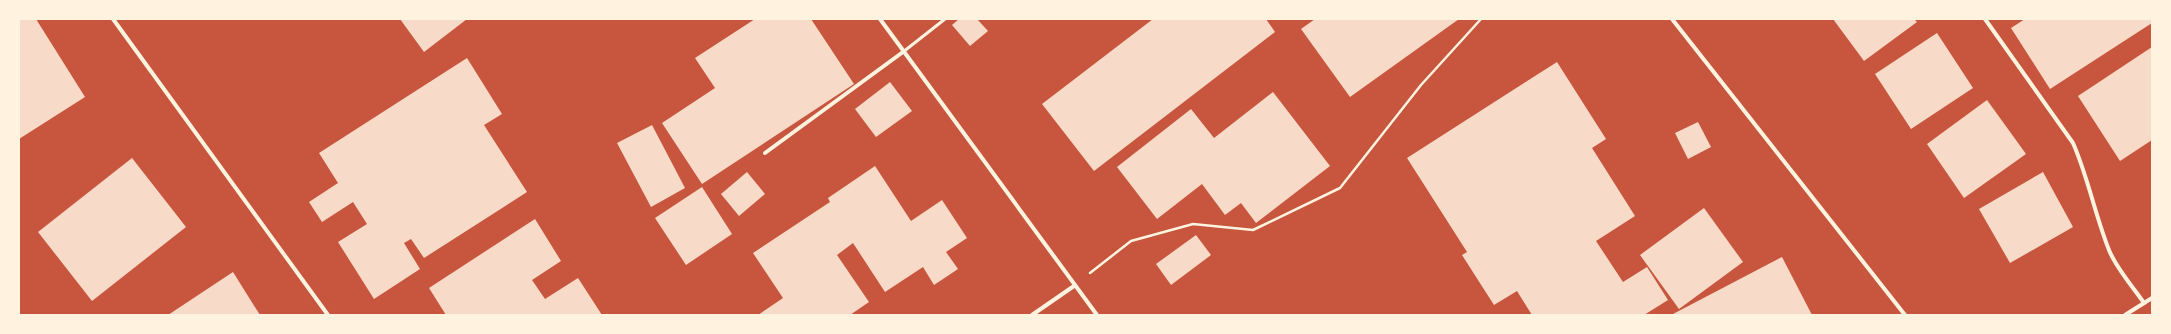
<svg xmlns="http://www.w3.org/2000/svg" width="2171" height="334" viewBox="0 0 2171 334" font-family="Figtree,sans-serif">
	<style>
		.building { fill: #f7dbc8 }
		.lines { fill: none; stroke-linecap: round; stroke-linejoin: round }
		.path { stroke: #fff3e0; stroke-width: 2.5 }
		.service { stroke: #fff3e0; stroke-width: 3 }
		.minor { stroke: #fff3e0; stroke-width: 4 }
	</style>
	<rect width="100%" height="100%" fill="#c8553d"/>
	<g class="building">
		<polygon points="19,19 36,19 85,97 19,139"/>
		<polygon points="400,19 467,19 424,52"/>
		<polygon points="755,19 811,19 854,84 702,184 662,123 715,88 695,58"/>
		<polygon points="959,19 977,19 988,31 970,46 952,25"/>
		<polygon points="1153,19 1266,19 1275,32 1094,171 1042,104"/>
		<polygon points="1315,19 1459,19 1350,97 1301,29"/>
		<polygon points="1833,19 1914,19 1917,22 1864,61"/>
		<polygon points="2025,19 2152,19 2152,23 2050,89 2011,28"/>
		<polygon points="1937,33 1973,88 1911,129 1875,74"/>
		<polygon points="2152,47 2152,140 2120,161 2078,96"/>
		<polygon points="467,58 502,114 484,125 527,192 424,258 411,239 404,243 420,269 374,299 338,242 367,224 353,202 322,222 309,202 338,183 319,153"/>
		<polygon points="1557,62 1606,139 1592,148 1635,216 1596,241 1623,282 1647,267 1668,300 1644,315 1532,315 1517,291 1494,305 1462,255 1467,252 1407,158"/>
		<polygon points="890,82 912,111 876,137 855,109"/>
		<polygon points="1273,92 1330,166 1256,223 1241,203 1225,215 1202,184 1157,219 1117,167 1191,109 1214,138"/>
		<polygon points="1987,100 2026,154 1964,198 1927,144"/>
		<polygon points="1698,122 1711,147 1688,159 1675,133"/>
		<polygon points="652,125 685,188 651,207 617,143"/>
		<polygon points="132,158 186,227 92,301 38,232"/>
		<polygon points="875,166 911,221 942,200 967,238 946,252 958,269 934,285 923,267 885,292 853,243 837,255 869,302 850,315 758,315 783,298 753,253 830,202 828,198"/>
		<polygon points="747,172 765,194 739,216 721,194"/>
		<polygon points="2043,172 2073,227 2010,263 1979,209"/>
		<polygon points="702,187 732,234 686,265 655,218"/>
		<polygon points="1704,208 1743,262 1679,309 1640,255"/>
		<polygon points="535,219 561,261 532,280 545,299 578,278 602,315 446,315 429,288"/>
		<polygon points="1196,235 1211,255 1171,285 1156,264"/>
		<polygon points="1782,257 1812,315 1673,314"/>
		<polygon points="233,272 260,315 168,315"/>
	</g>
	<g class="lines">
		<polyline class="path" points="1090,273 1131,241 1193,224 1253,230 1340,188 1421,85 1481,19"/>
		<polyline class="service" points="903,52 945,19"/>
		<g class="minor">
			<polyline points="113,19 328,315"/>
			<polyline points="880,19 1097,315"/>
			<polyline points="1672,19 1905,315"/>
			<path d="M1985 19 2073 143C2088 177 2095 215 2109 250 2116 268 2133 287 2144 303"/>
			<polyline points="765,153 903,52"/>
			<polyline points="1032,315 1074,286"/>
			<polyline points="2125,315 2152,298"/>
		</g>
	</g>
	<rect width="2171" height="334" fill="none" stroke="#fff3e0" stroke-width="40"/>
</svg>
